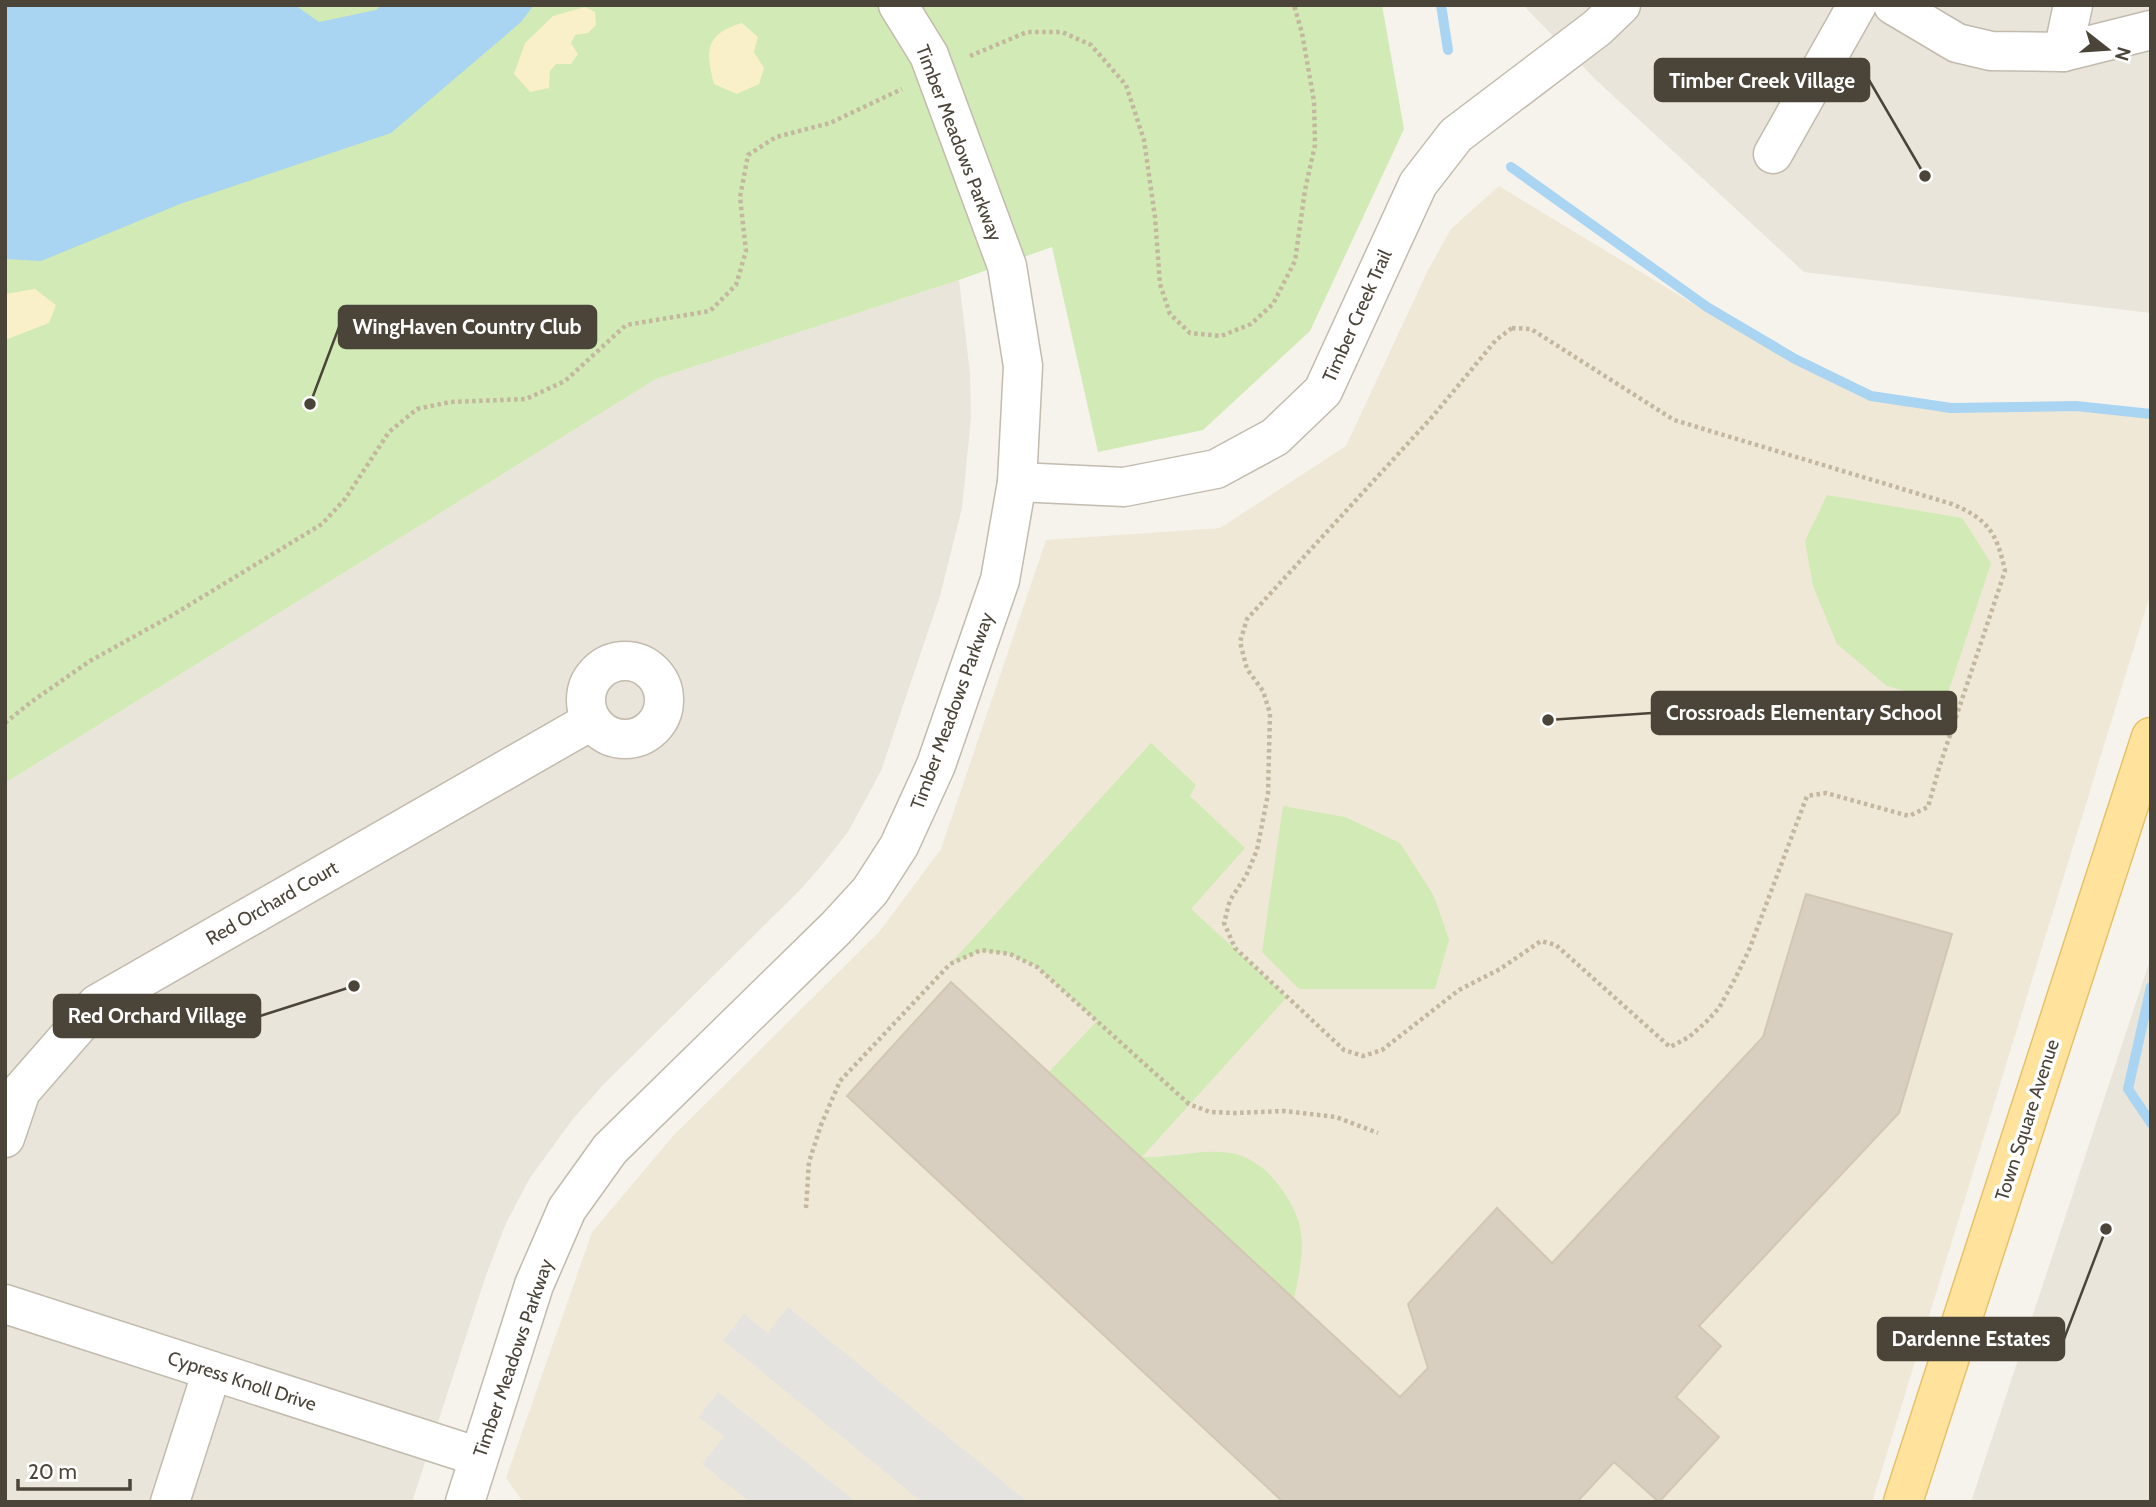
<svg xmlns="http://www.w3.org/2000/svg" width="2156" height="1507" viewBox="0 0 2156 1507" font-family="Cabin,sans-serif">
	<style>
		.residential { fill: #eae5da }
		.education { fill: #efe8d6 }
		.green { fill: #d2eab5 }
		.sand { fill: #f9efc9 }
		.parking { fill: #e5e3e0 }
		.water { fill: #a9d4f2 }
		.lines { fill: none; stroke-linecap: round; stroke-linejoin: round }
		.stream { stroke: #a9d4f2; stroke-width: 10 }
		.building { fill: #d8cfc1; stroke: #d3c7b4; stroke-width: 2 }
		.minor-casing { stroke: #c2bbae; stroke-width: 41 }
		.major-casing { stroke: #e6c16a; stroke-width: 41 }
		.path { stroke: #c4b79f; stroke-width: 4.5; stroke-dasharray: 3.5 3.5; stroke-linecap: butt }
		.minor { stroke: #fff; stroke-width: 38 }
		.major { stroke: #ffe39c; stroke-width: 38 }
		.labels { text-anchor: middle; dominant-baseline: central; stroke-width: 7; stroke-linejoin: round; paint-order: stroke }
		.street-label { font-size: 19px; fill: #4b4439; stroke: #fff }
		.leader { fill: none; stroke: #4b4439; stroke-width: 2.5 }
		.callout-dot { fill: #4b4439; stroke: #fff; stroke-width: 2.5 }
		.callout { fill: #4b4439; stroke: #4b4439; stroke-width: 2.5 }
		.callout-label { font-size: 21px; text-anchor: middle; font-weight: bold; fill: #fff }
	</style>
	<rect width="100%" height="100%" fill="#f6f3ec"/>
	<g class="residential">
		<polygon points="1523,5 2151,5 2151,313 1804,272 1596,80"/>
		<polygon points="959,280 970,373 971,418 962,508 940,596 881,771 848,832 826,860 803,887 603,1085 572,1120 530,1178 506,1223 485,1278 412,1502 5,1502 5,783 656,379"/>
		<polygon points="2151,957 2151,1502 1971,1502"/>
	</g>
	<polygon class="education" points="1499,186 1705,311 1794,361 1871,398 1949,412 2076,409 2151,417 2151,592 1872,1502 523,1502 506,1478 592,1232 673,1136 879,932 941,849 1046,540 1220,528 1346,446 1428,270 1451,229"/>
	<g class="green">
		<polygon points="5,5 1382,5 1404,129 1310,331 1203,430 1098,452 1052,247 959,280 656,379 5,783"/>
		<polygon points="1827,495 1962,518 1991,563 1945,702 1887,686 1837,644 1813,586 1805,541"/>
		<path d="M1151 743 1196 785 1190 796 1245 848 1191 909 1287 997 1142 1157C1171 1159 1210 1146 1239 1155 1254 1160 1268 1171 1277 1183 1310 1225 1304 1250 1294 1299L1049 1072 1097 1021 1037 967 1010 954 981 951 950 964Z"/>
		<polygon points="1283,806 1345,817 1400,843 1434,896 1449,940 1435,989 1299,989 1262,952"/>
	</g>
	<g class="sand">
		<polygon points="585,7 595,12 596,25 588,33 575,35 571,43 578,54 571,64 556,64 550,71 549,88 530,92 514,74 525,43 553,16"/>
		<path d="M742 23 758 37 754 52 764 68 759 84 737 94 714 84C705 50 705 34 742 23Z"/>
		<polygon points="35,289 56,305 49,323 5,340 5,294"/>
	</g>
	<g class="parking">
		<polygon points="788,1307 1028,1502 922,1502 723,1340 744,1314 768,1333"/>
		<polygon points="718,1392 856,1502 750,1502 702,1464 724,1437 699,1417"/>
	</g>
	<polygon class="water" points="5,5 295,5 319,22 376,10 382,5 534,5 521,22 391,133 180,204 41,261 5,259"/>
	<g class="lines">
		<g class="stream">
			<polyline points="1441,5 1448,50"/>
			<polyline points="1511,167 1707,307 1795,359 1871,396 1951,408 2076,406 2151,414"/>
			<polyline points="2151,987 2128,1089 2151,1123"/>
		</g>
	</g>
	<polygon class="building" points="1806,894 1952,934 1899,1113 1699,1326 1721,1346 1676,1397 1719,1437 1659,1502 1614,1462 1577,1502 1283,1502 847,1096 951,982 1400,1397 1428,1368 1408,1304 1497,1208 1552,1263 1763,1037"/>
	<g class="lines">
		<defs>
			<g id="minor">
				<polyline points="1893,5 1957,43 1991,51 2063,52 2151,30"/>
				<polyline points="2063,52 2073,5"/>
				<polyline points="1773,154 1857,5"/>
				<polyline points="1017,482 1124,487 1216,469 1275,437 1323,391 1418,184 1456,135 1597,28 1621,5"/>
				<circle cx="625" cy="700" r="39"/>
				<polyline points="5,1138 21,1091 97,1004 591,721"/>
				<polyline points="5,1304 479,1457"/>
				<polyline points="170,1502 212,1371"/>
				<polyline points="465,1502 534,1285 567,1209 610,1149 836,928 870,891 899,846 936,765 1000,580 1017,482 1023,366 1007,266 929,55 898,5"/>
			</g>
			<polyline id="major" points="1903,1502 2151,737"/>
		</defs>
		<use href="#minor" class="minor-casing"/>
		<use href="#major" class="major-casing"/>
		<g class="path">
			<polyline points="970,56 1027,32 1062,32 1091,45 1126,85 1144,140 1155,217 1160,284 1170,314 1190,333 1221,336 1251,324 1273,304 1295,261 1305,190 1315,145 1314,101 1302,33 1294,5"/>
			<path d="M1512 328 1531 329 1674 420 1952 504C1988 519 1997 533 2005 571L1939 768 1928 807 1909 816 1826 793 1807 796 1749 950 1736 977 1719 1008 1706 1022 1689 1037 1670 1047 1556 945 1541 941 1500 969 1459 990 1382 1050 1363 1056 1344 1050 1235 948 1224 923 1230 900 1246 876 1257 850 1268 794 1270 713 1263 691 1247 669 1240 642 1247 619 1433 416 1496 340Z"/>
			<polyline points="5,723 31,702 90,661 171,616 322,524 345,499 389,432 417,409 450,402 526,399 565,381 626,325 710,311 736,285 746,251 740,197 748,155 776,137 830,123 902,89"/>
			<polyline points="806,1208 809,1162 821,1125 840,1081 950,964 981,950 1010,954 1037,967 1189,1104 1210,1112 1235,1113 1284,1111 1336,1117 1378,1133"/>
		</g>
		<use href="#minor" class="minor"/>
		<use href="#major" class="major"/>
	</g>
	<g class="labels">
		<g class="street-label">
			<text transform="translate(959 143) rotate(69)">Timber Meadows Parkway</text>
			<text transform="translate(1357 316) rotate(-66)">Timber Creek Trail</text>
			<text transform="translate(952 711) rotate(-70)">Timber Meadows Parkway</text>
			<text transform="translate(272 903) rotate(-30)">Red Orchard Court</text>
			<text transform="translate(2027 1120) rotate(-72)">Town Square Avenue</text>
			<text transform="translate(513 1358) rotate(-71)">Timber Meadows Parkway</text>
			<text transform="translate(242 1381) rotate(18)">Cypress Knoll Drive</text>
		</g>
	</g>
	<path class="leader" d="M1925 176L1869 80M310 404L339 327M1548 720L1652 713M354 986L260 1016M2106 1229L2064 1339"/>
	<g class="callout-dot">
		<circle cx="1925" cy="176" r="7"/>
		<circle cx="310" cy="404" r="7"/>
		<circle cx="1548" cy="720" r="7"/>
		<circle cx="354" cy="986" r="7"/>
		<circle cx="2106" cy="1229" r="7"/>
	</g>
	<g class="callout">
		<rect x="1655" y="59" width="214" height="42" rx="7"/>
		<rect x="339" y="306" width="257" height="42" rx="7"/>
		<rect x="1652" y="692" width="304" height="42" rx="7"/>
		<rect x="54" y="995" width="206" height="42" rx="7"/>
		<rect x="1878" y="1318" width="186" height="42" rx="7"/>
	</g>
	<g class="callout-label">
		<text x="1762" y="88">Timber Creek Village</text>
		<text x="467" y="334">WingHaven Country Club</text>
		<text x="1804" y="720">Crossroads Elementary School</text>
		<text x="157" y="1023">Red Orchard Village</text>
		<text x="1971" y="1346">Dardenne Estates</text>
	</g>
	<rect width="2156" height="1507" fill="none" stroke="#4b4439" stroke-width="14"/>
	<g transform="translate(2107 49) rotate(107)" stroke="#ffffff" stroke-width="5" paint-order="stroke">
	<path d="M0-5L12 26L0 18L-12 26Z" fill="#4b4439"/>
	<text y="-10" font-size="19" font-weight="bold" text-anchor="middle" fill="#4b4439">N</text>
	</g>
	<path d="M18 1479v10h112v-10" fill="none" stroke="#4b4439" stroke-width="3.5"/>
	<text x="28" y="1479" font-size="21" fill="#4b4439" stroke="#ffffff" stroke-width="5" paint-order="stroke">20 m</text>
</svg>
